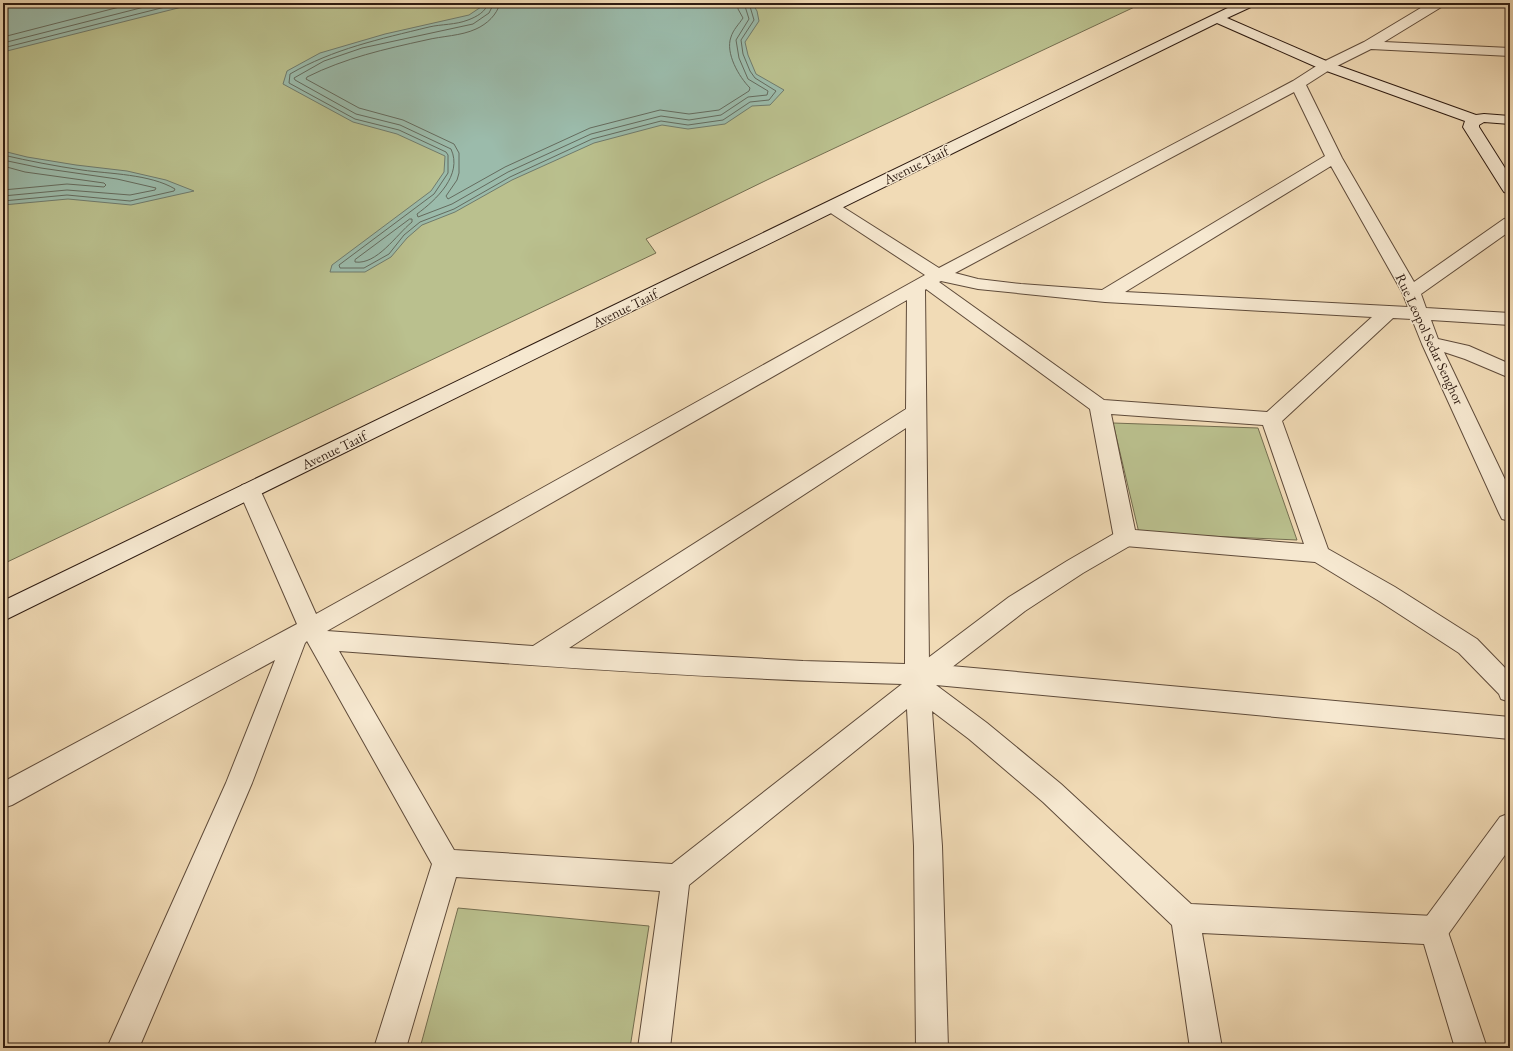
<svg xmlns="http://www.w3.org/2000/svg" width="1513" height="1051" viewBox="0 0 1513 1051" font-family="'EB Garamond',serif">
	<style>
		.green { fill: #bac08e; stroke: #746e50 }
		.water { fill: #9bbbab; stroke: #6f7b6d }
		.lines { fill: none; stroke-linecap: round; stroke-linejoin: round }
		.shore { stroke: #646b5e; stroke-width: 1 }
		.lane-casing { stroke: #5f4b3a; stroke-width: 2 }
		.street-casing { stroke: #5f4b3a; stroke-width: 2 }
		.secondary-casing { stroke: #2e1b11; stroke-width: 2 }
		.lane { fill: #f6e8d0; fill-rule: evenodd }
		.street { fill: #f6e8d0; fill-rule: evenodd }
		.secondary { fill: #f6e8d0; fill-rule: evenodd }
		.labels { text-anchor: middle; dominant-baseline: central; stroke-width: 3; stroke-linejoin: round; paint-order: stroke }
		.street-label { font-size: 14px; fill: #2e1b11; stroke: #f6e8d0 }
	</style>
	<rect width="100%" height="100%" fill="#f1dbb6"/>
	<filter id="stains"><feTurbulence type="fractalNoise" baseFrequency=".005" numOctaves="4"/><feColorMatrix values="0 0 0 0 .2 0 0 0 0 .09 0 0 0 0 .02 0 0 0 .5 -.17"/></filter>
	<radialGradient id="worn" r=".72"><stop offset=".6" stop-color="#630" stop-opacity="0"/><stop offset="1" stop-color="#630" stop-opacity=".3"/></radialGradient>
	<g class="green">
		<polygon points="3,3 1143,3 769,179 646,239 656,253 3,564"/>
		<polygon points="1113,423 1258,428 1297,540 1139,533"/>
		<polygon points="458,908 649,926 630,1048 420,1048"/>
	</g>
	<g class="water">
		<polygon points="3,3 198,3 3,52"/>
		<polygon points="487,3 752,3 757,11 759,21 745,42 748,55 756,74 784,90 770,105 752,106 725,124 688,129 662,125 594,143 512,180 455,212 422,225 407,238 391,257 365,272 330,272 332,265 431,191 444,172 445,156 397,134 353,122 283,84 287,71 320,53 385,34 469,15"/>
		<polygon points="3,151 27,157 76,165 127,171 166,180 194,191 131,205 68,199 3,205"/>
	</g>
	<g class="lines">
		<g class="shore">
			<path d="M488 3C486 12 476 17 468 20 455 25 442 24 429 27 380 39 333 49 290 74L289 83 355 119 399 130 446 152 448 155V173L434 194 339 265 340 268H364L389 254 404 235 420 222 454 209 510 177 592 139 661 121 688 125 723 120 750 102 769 100 776 91 755 78 750 71 743 54 741 40 754 20 749 3"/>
			<path d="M494 3 489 13 473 24 362 48 324 61 294 78 295 80 356 114 400 125 451 149C463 175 436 200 417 214L418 217 452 204 508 172 591 134 661 116 689 120 721 115 748 97 767 95 768 91 748 79 739 58 736 40 749 19 744 3"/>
			<path d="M500 3C497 15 487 24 476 29 461 36 442 36 426 40 385 49 345 58 307 77L306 79 359 108 403 120 454 144 459 153V173L457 180 446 196 448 199 505 167 590 128 660 110 689 114 719 110 749 91 750 88C739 77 725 53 731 37 733 30 739 24 743 18L738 9V3"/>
			<polyline points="3,37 135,3"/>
			<polyline points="3,43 160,3"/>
			<polyline points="3,48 181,3"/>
			<path d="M3 155C29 161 55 166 82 170 110 174 150 174 175 189L174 191 130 201 67 195 3 201"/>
			<polyline points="3,160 41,168 117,179 156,188 155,190 130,195 67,190 3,196"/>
			<polyline points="3,166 25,172 104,183 106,185 104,187 67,184 3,190"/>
			<path d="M410 219H412V222C396 235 377 265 355 262V260Z"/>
		</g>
		<defs>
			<g id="lane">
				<polygon points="1125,530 1133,532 1136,538 1133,544 1083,573 1025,611 934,681 925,684 916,681 913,674 916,667 1009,597 1067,561 1117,532"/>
				<polygon points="1510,813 1510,848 1444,940 1434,944 1424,940 1419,930 1424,920 1500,817"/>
			</g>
			<path id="street" d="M1429 3H1444L1443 6 1384 42 1510 48V56L1371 49 1331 69 1306 85 1342 158 1414 282 1504 219 1510 218V231L1421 294 1426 308 1510 313V325L1431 320 1438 339 1469 346 1510 364V378L1465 359 1444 352 1510 490V521L1502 519 1499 513 1422 344 1412 319 1393 318 1282 421 1328 549 1395 587 1477 639 1510 673V702L1501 699 1499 694 1459 653 1379 601 1315 562 1125 546 1117 544 1114 538 1090 409 926 289 925 290 929 664 1510 717V739L936 685 987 723 1061 784 1191 904 1434 916 1444 920 1487 1048H1455L1424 944 1202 933 1222 1048H1190L1172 925 1043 802 969 739 932 711 942 846 948 1048H916L914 846 907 709 689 885 670 1048H638L660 891 456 877 406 1048H374L432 864 307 641 305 643 252 783 139 1048H107L226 783 275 660 12 805 3 808V782L297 624 239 491 242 485 250 483 258 485 316 614 925 275 826 210 824 207 826 204 832 202 838 204 939 268 1293 81 1321 63 1364 42ZM1294 92 1325 156 1102 290 1021 284 978 279 955 273ZM1331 166 1402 292 1408 307 1125 292ZM941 281 978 289 1105 302 1372 317 1267 412 1104 400 939 282ZM907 300 906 409 533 646 327 631ZM1111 414 1263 425 1304 544 1135 530ZM906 428 905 664 803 661 569 648ZM339 651C526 665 714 679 902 684L672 864 454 850Z"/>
			<polygon id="secondary" points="1238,3 1254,3 1253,6 1227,18 1331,63 1476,115 1484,114 1510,116 1510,124 1484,122 1479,125 1479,127 1510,176 1510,194 1504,192 1502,189 1463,127 1465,121 1321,69 1217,23 3,621 3,601"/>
		</defs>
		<use href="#lane" class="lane-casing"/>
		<use href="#street" class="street-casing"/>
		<use href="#secondary" class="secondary-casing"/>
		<use href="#lane" class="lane"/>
		<use href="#street" class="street"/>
		<use href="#secondary" class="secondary"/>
	</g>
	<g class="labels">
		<g class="street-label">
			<text transform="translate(916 165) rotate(-26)">Avenue Taaif</text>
			<text transform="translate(625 308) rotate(-26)">Avenue Taaif</text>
			<text transform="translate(1430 339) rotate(65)">Rue Leopol Sedar Senghor</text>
			<text transform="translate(334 450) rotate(-26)">Avenue Taaif</text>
		</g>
	</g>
	<rect width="1513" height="1051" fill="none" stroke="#f1dbb6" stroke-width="16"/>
	<rect x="4" y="4" width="1505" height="1043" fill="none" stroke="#2e1b11" stroke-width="2"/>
	<rect x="8" y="8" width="1497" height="1035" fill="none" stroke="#2e1b11"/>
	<rect width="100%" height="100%" filter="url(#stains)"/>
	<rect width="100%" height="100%" fill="url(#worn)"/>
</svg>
